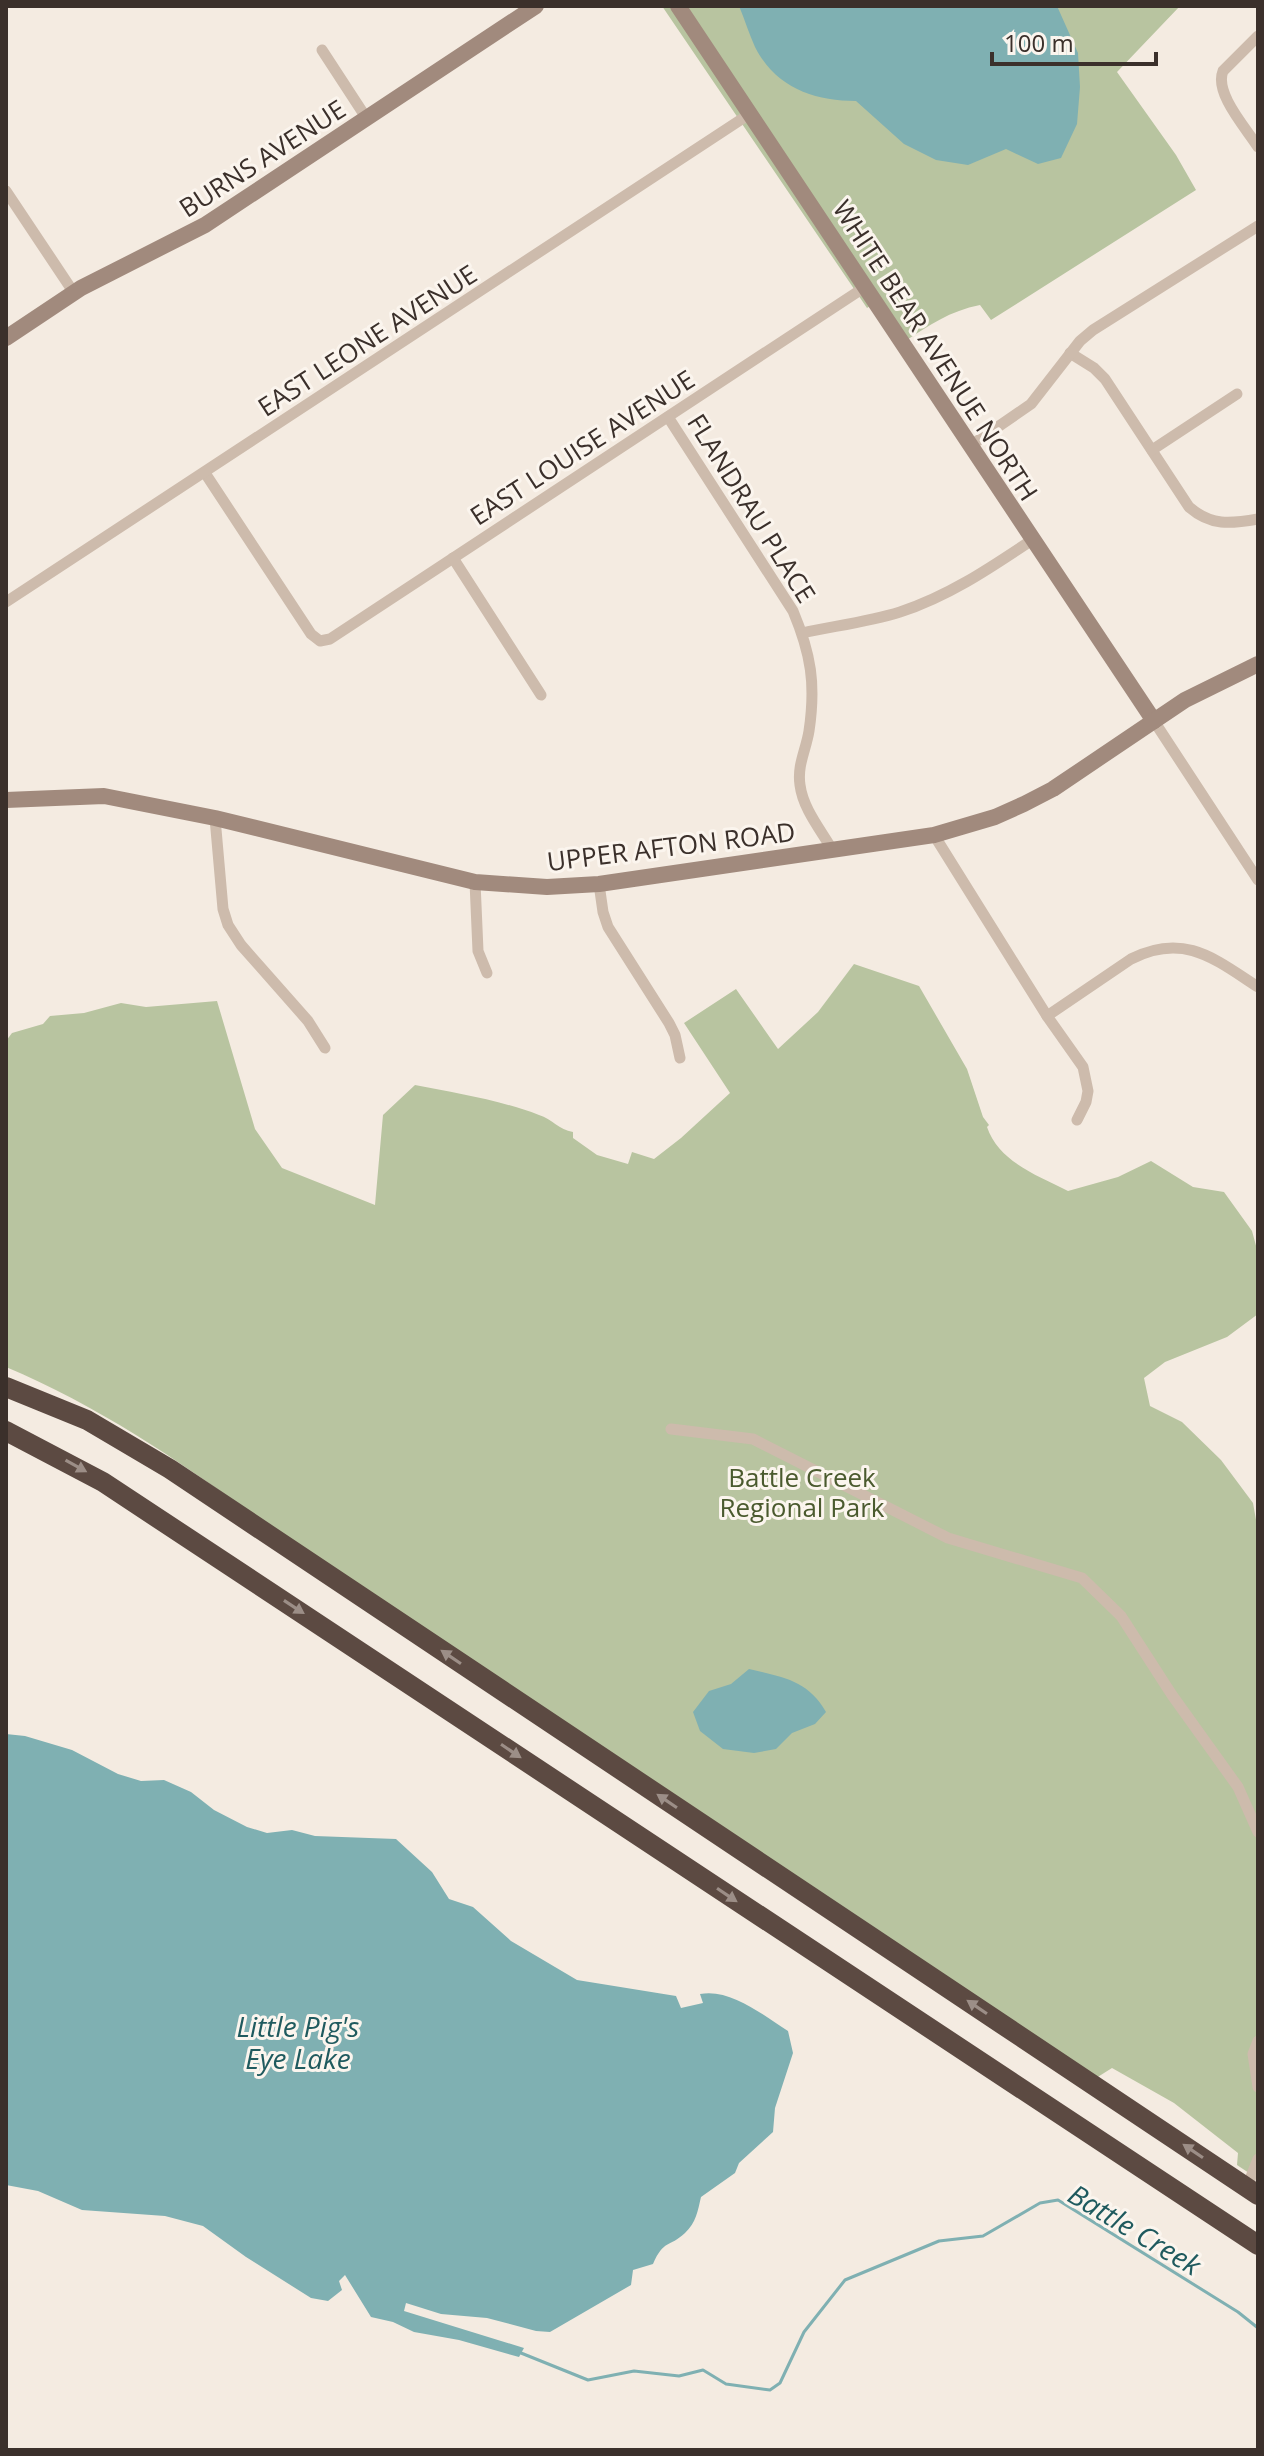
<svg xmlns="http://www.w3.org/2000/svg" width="1264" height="2456" viewBox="0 0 1264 2456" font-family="'Open Sans',sans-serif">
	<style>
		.green { fill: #b8c4a0 }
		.water { fill: #7fb0b2 }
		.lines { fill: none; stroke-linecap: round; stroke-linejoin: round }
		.stream { stroke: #7fb0b2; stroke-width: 3 }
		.street { stroke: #cdbbac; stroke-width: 11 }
		.secondary { stroke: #a18a7d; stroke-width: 16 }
		.highway { stroke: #5c4a42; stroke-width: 20 }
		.oneway { fill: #9c8e87 }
		.labels { text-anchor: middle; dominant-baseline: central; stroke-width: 6; stroke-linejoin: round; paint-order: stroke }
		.street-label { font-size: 26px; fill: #3b302b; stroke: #fbf5ee }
		.park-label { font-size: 26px; fill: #4a5a2e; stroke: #fbf5ee }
		.water-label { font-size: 28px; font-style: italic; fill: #1f5a5e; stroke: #fbf5ee }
	</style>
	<rect width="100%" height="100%" fill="#f4ebe1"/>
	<g class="green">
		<path d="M662 6H1180L1117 72 1176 155 1196 190 991 320 980 305C950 311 929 325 904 342L876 302 867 308Z"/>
		<path d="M854 964 919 986 967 1069 983 1117 989 1125 987 1127C999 1162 1037 1175 1068 1191L1118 1177 1151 1161 1193 1187 1224 1192 1252 1231 1258 1253V1314L1227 1337 1165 1362 1144 1378 1150 1406 1182 1422 1221 1460 1253 1503 1258 1531V2179L1237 2165 1238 2153 1174 2103 1112 2068 1085 2085C870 1941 653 1800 441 1653 299 1554 167 1435 6 1367V1041L12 1033 43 1024 50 1016 84 1013 121 1003 146 1007 217 1001 255 1129 282 1168 375 1205 383 1115 415 1085C456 1093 500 1100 539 1115 552 1119 559 1130 573 1132V1138L597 1155 628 1164 632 1152 654 1159 681 1138 730 1093 684 1023 736 989 778 1049 818 1012Z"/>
	</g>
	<g class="water">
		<path d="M739 6H1057L1078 53 1080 87 1077 124 1061 158 1038 164 1006 149 968 165 936 160 904 144 856 101C814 101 776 88 755 47 749 34 745 20 739 6Z"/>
		<path d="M749 1669C782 1677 808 1680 826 1712L815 1724 792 1733 776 1749 754 1753 723 1749 700 1731 693 1712 709 1691 731 1684Z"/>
		<path d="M6 1734 25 1736 72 1750 118 1774 141 1781 164 1780 191 1792 214 1810 247 1827 267 1833 292 1830 315 1836 396 1839 432 1872 449 1899 473 1907 511 1941 577 1980 676 1996 681 2008 703 2003 700 1994C730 1988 763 2015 788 2031L793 2053 775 2108 773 2132 739 2163 735 2173 701 2197C698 2210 696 2223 685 2233 669 2248 664 2239 653 2264L633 2270 631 2285 550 2332 536 2331 487 2318 441 2314 406 2303 404 2311 524 2348 519 2357 459 2340 414 2332 393 2322 371 2317 345 2275 339 2281 342 2290 328 2301 311 2298 246 2257 203 2226 165 2216 82 2210 38 2191 6 2185Z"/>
	</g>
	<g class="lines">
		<polyline class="stream" points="521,2353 588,2380 634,2371 679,2376 703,2370 726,2384 770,2390 780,2383 804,2332 845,2280 939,2241 983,2236 1040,2203 1058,2200 1238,2312 1258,2328"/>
		<g class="street">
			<path d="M1258 36 1223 71C1214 93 1246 128 1258 147"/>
			<polyline points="322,50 367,119"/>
			<polyline points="6,191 74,293"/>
			<path d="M1070 353 1094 368 1105 379 1189 507C1211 526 1230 524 1258 519"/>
			<path d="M668 417 793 611C811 654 816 684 809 731 806 750 797 765 800 785 803 809 821 830 833 851"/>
			<polyline points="970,446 1031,404 1080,341 1093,330 1258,226"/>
			<polyline points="1152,450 1237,394"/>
			<polyline points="205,473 311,634 320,641 330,639 865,287"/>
			<polyline points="453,558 541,695"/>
			<polyline points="6,602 751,113"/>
			<path d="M802 633C834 626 868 622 900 612 949 596 990 568 1032 540"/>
			<polyline points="1154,721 1258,880"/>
			<polyline points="215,818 223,909 228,925 241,945 308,1021 325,1048"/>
			<polyline points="934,835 1047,1016 1083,1067 1088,1091 1086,1102 1077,1120"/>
			<polyline points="475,882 478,951 487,973"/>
			<polyline points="599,884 603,912 608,927 669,1023 675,1035 680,1058"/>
			<path d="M1047 1016 1131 959C1184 932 1215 959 1258 987"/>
			<polyline points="671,1429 753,1439 948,1538 1082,1578 1121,1616 1172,1695 1238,1787 1258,1832"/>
			<polyline points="1258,2041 1253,2054 1258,2087"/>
			<polyline points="1247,2187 1258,2159"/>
		</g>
		<g class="secondary">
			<polyline points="678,6 1154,721"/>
			<polyline points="6,338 81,288 205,225 536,6"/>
			<polyline points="6,800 104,796 215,818 475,882 547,887 599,884 934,835 995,817 1024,804 1053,789 1185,700 1258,664"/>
		</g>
		<g class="highway">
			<polyline points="6,1387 87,1420 170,1469 1258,2195"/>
			<polyline points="6,1431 103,1482 1258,2245"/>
		</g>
	</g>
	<defs><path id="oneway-solid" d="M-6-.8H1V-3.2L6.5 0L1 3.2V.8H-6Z" transform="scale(2)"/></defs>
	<g class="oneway">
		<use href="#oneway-solid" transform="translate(76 1466) rotate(29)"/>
		<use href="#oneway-solid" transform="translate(294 1607) rotate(33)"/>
		<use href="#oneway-solid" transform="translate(451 1657) rotate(-146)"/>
		<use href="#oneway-solid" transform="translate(511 1751) rotate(34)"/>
		<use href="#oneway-solid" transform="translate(667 1801) rotate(-146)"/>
		<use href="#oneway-solid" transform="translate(727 1895) rotate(34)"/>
		<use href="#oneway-solid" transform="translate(977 2007) rotate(-146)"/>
		<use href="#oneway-solid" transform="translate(1193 2151) rotate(-146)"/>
	</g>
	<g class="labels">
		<g class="street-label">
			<text transform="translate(262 158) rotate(-33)">BURNS AVENUE</text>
			<text transform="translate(367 340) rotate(-33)">EAST LEONE AVENUE</text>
			<text transform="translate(936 350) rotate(57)">WHITE BEAR AVENUE NORTH</text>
			<text transform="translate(582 447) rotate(-33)">EAST LOUISE AVENUE</text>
			<text transform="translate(752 508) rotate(58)">FLANDRAU PLACE</text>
			<text transform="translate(671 846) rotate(-7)">UPPER AFTON ROAD</text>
		</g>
		<g class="park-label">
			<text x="802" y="1477">Battle Creek<tspan x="802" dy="30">Regional Park</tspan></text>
		</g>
		<g class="water-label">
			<text x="298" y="2026">Little Pig's<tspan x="298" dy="32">Eye Lake</tspan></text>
			<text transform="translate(1135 2229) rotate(31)">Battle Creek</text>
		</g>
	</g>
	<rect width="1264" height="2456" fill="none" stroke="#3b302b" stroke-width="16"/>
	<path d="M992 52v12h164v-12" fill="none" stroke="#3b302b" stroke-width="4"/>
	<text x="1004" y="52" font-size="24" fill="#3b302b" stroke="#fbf5ee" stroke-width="6" paint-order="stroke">100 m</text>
</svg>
